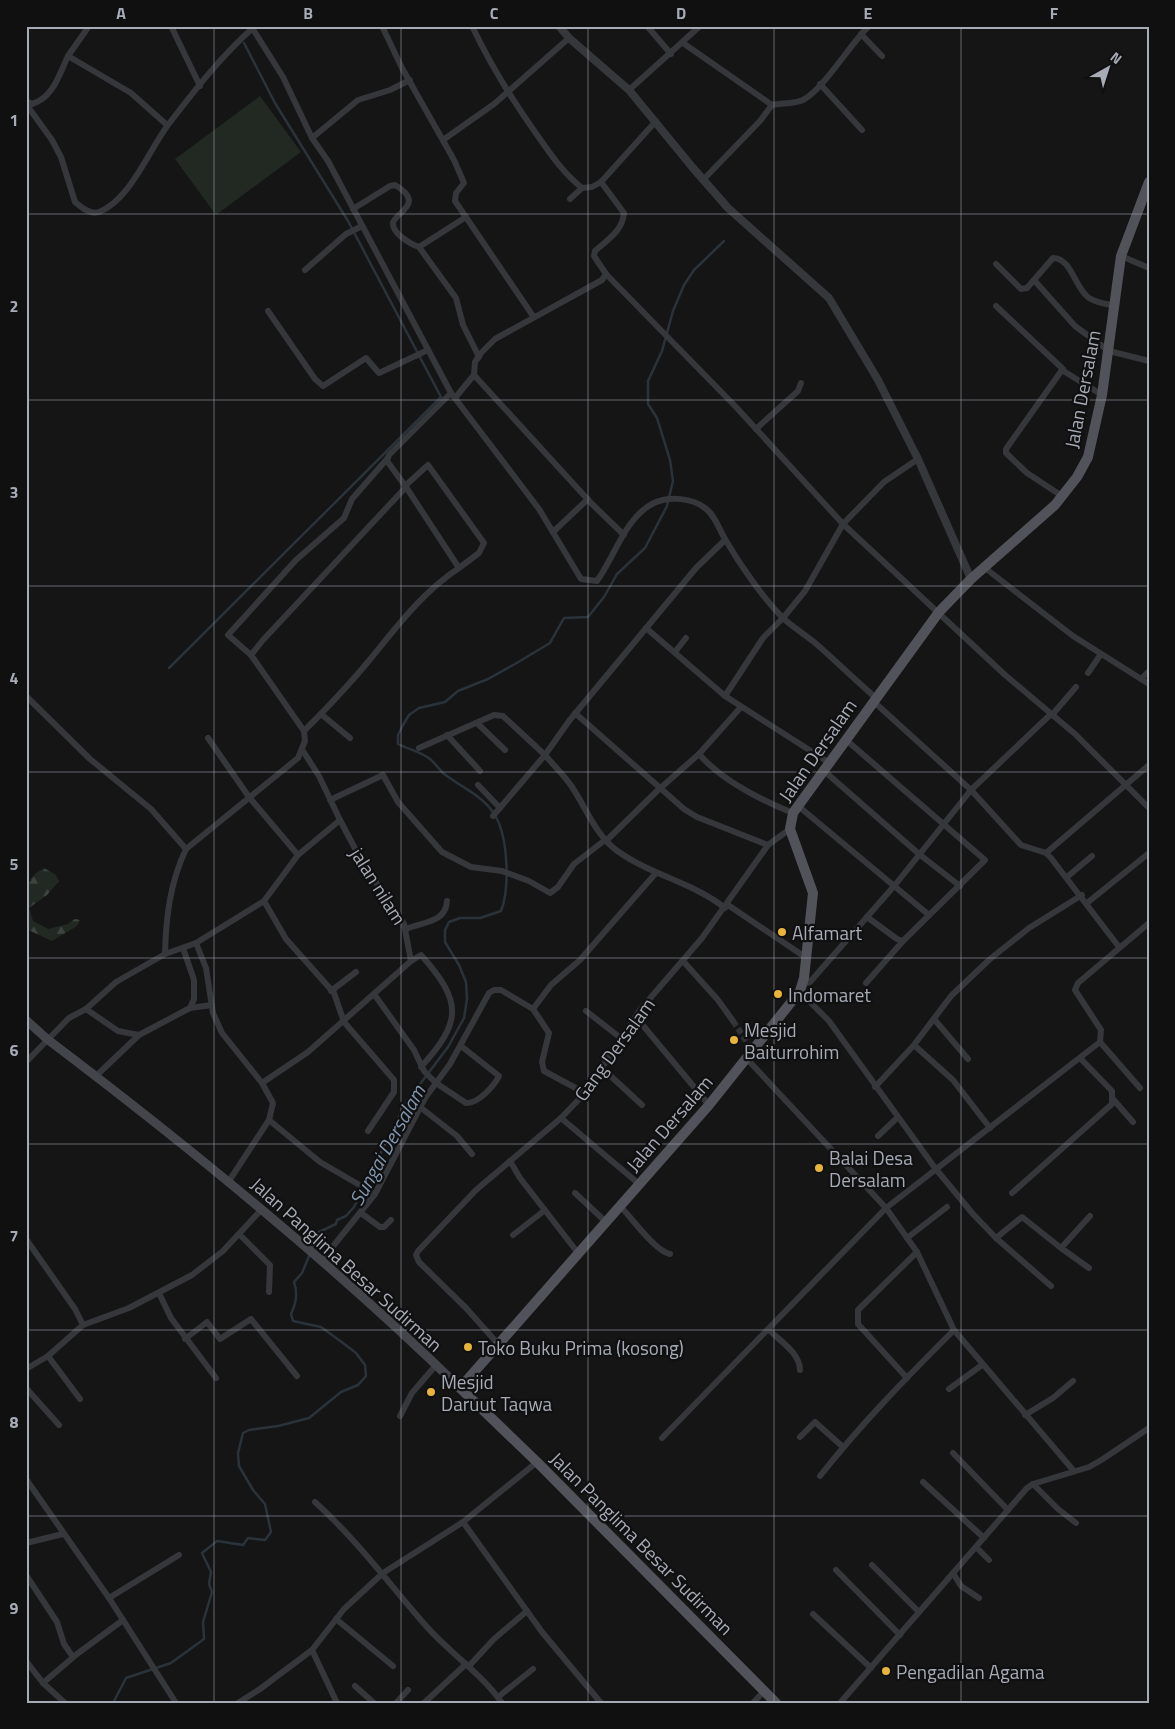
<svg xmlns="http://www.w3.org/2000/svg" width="1175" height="1729" viewBox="0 0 1175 1729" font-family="'Titillium Web',sans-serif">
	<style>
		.green { fill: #212922 }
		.forest { fill: url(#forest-firs) }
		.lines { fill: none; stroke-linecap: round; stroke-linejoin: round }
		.stream { stroke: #2b333a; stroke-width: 2.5 }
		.minor-tunnel { stroke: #323336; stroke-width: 6; stroke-dasharray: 6 3; stroke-linecap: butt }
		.minor { stroke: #36373b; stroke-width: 6 }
		.tertiary { stroke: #36373b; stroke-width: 8 }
		.secondary { stroke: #44454b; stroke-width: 9 }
		.primary { stroke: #52535a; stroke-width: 10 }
		.grid { fill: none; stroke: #a7abb6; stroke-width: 1; stroke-opacity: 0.55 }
		.poi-dot { fill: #e8b43b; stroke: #101011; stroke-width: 2 }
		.labels { text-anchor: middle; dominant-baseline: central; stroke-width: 4.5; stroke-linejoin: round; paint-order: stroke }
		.street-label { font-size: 19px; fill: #a7abb6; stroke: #101011 }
		.poi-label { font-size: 19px; fill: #a7abb6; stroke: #101011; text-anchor: start }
		.water-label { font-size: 20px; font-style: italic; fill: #8097af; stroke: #101011 }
		.neatline { fill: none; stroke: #a7abb6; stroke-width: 2 }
		.grid-label { font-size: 16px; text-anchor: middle; font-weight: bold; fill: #a7abb6 }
	</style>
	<defs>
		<pattern id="forest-firs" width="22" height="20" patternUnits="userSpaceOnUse" patternTransform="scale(1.25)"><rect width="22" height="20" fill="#212922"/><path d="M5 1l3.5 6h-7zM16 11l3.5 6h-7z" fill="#3e4540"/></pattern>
	</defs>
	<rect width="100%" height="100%" fill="#151516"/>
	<polygon class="green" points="260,96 301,152 216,215 175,159"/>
	<path class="forest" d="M44 868 56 875 59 881 47 895 29 908 33 921 48 929 68 924 75 919 80 920 77 926 52 941 26 929C26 904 18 882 44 868Z"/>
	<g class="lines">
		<g class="stream">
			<polyline points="169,668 441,397 348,221 275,103 244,43"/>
			<path d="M113 1703 126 1678 171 1663 204 1639 203 1622 212 1592 209 1584 211 1572 202 1553 217 1541 243 1545 248 1538 265 1540 271 1532 265 1504 253 1490 239 1466 238 1453 243 1433 249 1430 278 1426 309 1418 341 1392 358 1385 366 1376 365 1365 356 1353 343 1343 321 1327 293 1321 291 1314C296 1303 298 1294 294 1282L302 1273 319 1232 336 1224 337 1220 346 1216 354 1207 405 1104 448 1047 464 1018 467 999 466 982 459 965 445 942V930L449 922 460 918H480L501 911C510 888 508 839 496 817 485 796 460 787 443 773 438 768 435 763 430 759 421 752 408 749 398 744V735L403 725 409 715 419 708 445 702 458 691 488 679 515 664 550 643 564 618 588 617 604 597 617 574 645 548 667 506 673 481 670 460 657 418 648 404V381L662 351 673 311 684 285 694 270 724 241"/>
		</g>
		<polyline class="minor-tunnel" points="733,1021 751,1048"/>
		<g class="minor">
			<polyline points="171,26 200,86"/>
			<polyline points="382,26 402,68 454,160 464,183 456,193 455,201 533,316"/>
			<path d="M472 26C490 64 511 98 535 132 549 152 562 172 582 188L592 187 601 182 656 121"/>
			<polyline points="647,26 671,54"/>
			<polyline points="861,34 882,56"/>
			<path d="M683 43 772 105C782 103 794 104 803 100 823 90 850 44 869 26"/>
			<polyline points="68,56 89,26"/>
			<polyline points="820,84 862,130"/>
			<polyline points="629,90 700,26"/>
			<path d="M26 101 32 104C53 98 59 75 68 56L131 93 167 125"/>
			<path d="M26 104 52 140 61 157 75 202C81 207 90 215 99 212 130 200 149 150 168 125 194 91 221 56 254 27"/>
			<polyline points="312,138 358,100 390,90 410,80"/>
			<polyline points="443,140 494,104 569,38"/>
			<polyline points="703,180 760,121 772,105"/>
			<polyline points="570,199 582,188"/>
			<path d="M353 209 390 186 395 185C427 204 394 213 393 223 392 233 410 244 419 247L466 217"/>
			<polyline points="419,247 456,298 463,325 479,357"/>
			<polyline points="1121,256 1149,268"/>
			<path d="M996 264 1021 289 1027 288 1053 258C1072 258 1075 289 1089 298 1097 303 1107 304 1116 306"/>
			<polyline points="305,270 346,234 362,226"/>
			<polyline points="606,274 736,407 843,524 1004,674 1075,734 1149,808"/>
			<polyline points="1034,280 1075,326 1109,351 1149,361"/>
			<polyline points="996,306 1063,369"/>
			<polyline points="268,311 315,379 323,386 366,358 379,373 428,350"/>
			<polyline points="474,375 591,503 624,535"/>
			<path d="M451 393 539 509 581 579 597 581C615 556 626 516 654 503 670 496 692 498 705 508 715 515 719 529 725 539 740 565 763 598 784 619 793 627 804 634 814 642 835 660 855 680 876 698"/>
			<path d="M455 398 474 375 475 362 481 353 495 339 602 280 606 274 594 256 595 251C608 239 622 232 624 213L601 182"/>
			<polyline points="756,429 798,391 801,383"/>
			<polyline points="405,486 428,465 484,543 479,553 459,568"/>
			<polyline points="1062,496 1027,473 1006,453 1006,449 1062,370 1102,395"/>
			<polyline points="553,532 588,499"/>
			<polyline points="985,568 1073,636 1149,684"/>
			<polyline points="646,628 725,696"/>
			<polyline points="675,652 686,638"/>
			<polyline points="251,655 228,635 296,560 344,518 352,499 387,459"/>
			<polyline points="1088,673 1101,654"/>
			<polyline points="1141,679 1149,671"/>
			<polyline points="26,696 90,759 151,809 186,849"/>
			<polyline points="873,701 971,790 1021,845 1046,853 1051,858 1119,947"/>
			<path d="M741 707 699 754C722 781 761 800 793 813"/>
			<polyline points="575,713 684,809 697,817 768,845"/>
			<polyline points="321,714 350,738"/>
			<polyline points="1052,715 1076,687"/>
			<polyline points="477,723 505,750"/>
			<path d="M304 731C326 709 347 687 367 663 396 628 421 593 459 568L406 487"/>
			<polyline points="447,735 480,771"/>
			<polyline points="208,738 249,797 298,855"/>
			<polyline points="845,739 985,860 903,941 897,939 867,917"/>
			<polyline points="419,748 494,715 503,716 545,755 493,816"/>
			<polyline points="828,762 725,696 763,638 783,618 805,591 843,524 884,482 918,459"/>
			<polyline points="823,770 919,854 960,886"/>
			<polyline points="478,785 500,808"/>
			<polyline points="330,800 383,775 398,802 442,852 471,867 502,871 529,881 550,893 558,887 574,864 605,840"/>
			<polyline points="797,805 929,915"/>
			<path d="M340 820 361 860 404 924 411 961 421 955C462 1001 463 1021 421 1067"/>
			<polyline points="606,841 657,791 699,754"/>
			<polyline points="1046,853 1149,765"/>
			<polyline points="1067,877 1092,856"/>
			<polyline points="264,901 286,939 334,993 344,1022 394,1080 394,1092 368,1131"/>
			<polyline points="1087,903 1149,853"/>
			<polyline points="728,905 805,957"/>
			<path d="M725 908C692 882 650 875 616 850 596 835 586 808 572 787 565 776 554 766 545 755L569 721 696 568 725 540"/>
			<path d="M406 929C422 922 446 923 447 901"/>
			<polyline points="196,943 264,901 298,855 340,820 319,776 303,751"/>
			<polyline points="165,954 196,943 206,968 213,1013 222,1033 262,1083 273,1103 269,1120 229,1181"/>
			<polyline points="683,961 718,1000 733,1021"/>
			<polyline points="866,983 903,941"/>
			<polyline points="802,984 810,982 895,885 971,790 1051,714"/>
			<polyline points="331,991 356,972"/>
			<polyline points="800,992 829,1021 935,1168 973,1214 996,1238 1051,1286"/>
			<path d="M374 994 414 1050 424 1071 436 1083 466 1103C478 1104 494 1086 499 1076L461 1046"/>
			<polyline points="190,1008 212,1005"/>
			<polyline points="86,1009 118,1031 139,1035"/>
			<polyline points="533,1009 551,985 580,960 655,874"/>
			<polyline points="586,1011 622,1039"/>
			<polyline points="636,1017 709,1105"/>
			<polyline points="934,1019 968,1059"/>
			<polyline points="1100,1042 1140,1088"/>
			<polyline points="914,1045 953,1080 990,1128"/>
			<polyline points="747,1059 886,1208 917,1252 954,1330 1073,1470"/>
			<path d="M26 1062 69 1018 86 1009 116 982 165 954C166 916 170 883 186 849L298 758 305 741 304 731 251 655 263 640 406 487 387 461 389 455 451 393 328 161 312 138 283 77 251 26"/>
			<polyline points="602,1068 642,1105"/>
			<polyline points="96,1076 139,1035 190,1008 194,999 194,980 183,948"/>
			<polyline points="262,1083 308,1052 411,961"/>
			<polyline points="875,1087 914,1045 951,996 990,959 1029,928 1082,895"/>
			<polyline points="1113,1099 1133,1122"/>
			<polyline points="420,1107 457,1136 472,1154"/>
			<polyline points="561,1118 639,1184"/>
			<polyline points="269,1120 320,1162 375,1194"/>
			<polyline points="878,1136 898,1117"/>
			<polyline points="510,1161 520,1178 578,1253"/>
			<polyline points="575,1193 606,1222"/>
			<polyline points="1012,1193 1112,1104 1112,1091 1080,1058"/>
			<path d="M620 1206C632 1218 654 1250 670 1254"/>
			<polyline points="361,1213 380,1227 384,1227 391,1220"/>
			<polyline points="239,1234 270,1265 269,1292"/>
			<polyline points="513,1235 545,1210"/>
			<polyline points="907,1238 947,1207"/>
			<polyline points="996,1238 1022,1217 1061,1248 1090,1216"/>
			<polyline points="26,1239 75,1309 83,1325"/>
			<polyline points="1061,1248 1089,1268"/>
			<polyline points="322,1260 375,1194 425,1098 450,1064 489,993 494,990 501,990 533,1009 549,1033 542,1062 544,1071 585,1093"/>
			<polyline points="159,1293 171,1318 216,1378"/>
			<path d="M769 1330C780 1341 800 1353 800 1370"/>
			<polyline points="185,1339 207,1322 220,1339 251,1319 297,1376"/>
			<polyline points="498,1344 467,1309 419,1262 416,1255 418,1251 476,1190 561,1118 585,1093 640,1010 702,938 768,845 790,829"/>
			<polyline points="48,1356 80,1399"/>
			<polyline points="26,1369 48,1356 83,1325 129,1308 192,1275 223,1251 261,1210"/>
			<polyline points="907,1378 858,1324 858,1310 917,1252"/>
			<polyline points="26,1388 59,1425"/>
			<polyline points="949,1389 982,1365"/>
			<polyline points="1025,1415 1053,1398 1073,1381"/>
			<polyline points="400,1416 412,1393 436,1365"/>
			<polyline points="800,1437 815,1422 843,1447"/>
			<polyline points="662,1438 886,1208 1100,1042 1101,1030 1075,990 1078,983 1149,923"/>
			<polyline points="953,1453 1008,1510"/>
			<path d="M820 1476C861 1424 907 1377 954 1330"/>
			<polyline points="26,1479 109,1598 176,1703"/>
			<polyline points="923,1482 984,1538"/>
			<polyline points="1033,1484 1058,1509 1076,1523"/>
			<path d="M315 1502C357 1540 390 1585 427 1627 451 1654 481 1673 502 1703"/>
			<polyline points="463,1522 542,1632 601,1703"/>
			<polyline points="26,1543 63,1534"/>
			<polyline points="976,1547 989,1560"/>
			<polyline points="872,1565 919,1612"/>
			<polyline points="836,1570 900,1635"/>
			<polyline points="953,1573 961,1586 979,1598"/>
			<polyline points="26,1575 57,1622 64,1644 73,1657"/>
			<polyline points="109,1598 179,1555"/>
			<polyline points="813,1614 871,1668"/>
			<polyline points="336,1619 393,1666"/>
			<polyline points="26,1661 43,1683 65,1703"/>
			<polyline points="469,1666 494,1639 527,1611"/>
			<polyline points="43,1683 77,1654 123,1620"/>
			<polyline points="355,1686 374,1703"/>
			<polyline points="498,1697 533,1669"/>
			<polyline points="238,1703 260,1689 312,1650"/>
			<polyline points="337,1703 312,1650 344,1609 383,1573 463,1522 537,1462"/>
			<polyline points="396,1703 408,1690"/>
			<polyline points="424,1703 466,1664"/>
			<polyline points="753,1703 764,1691"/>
			<polyline points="840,1703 1027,1488 1033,1484 1089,1467 1103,1459 1149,1428"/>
		</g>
		<polyline class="tertiary" points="559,26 569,38 629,90 693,168 728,208 829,298 878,380 918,459 971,579"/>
		<path class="secondary" d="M26 1020 47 1039C191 1148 331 1262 460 1388"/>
		<polyline class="primary" points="776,1703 537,1462 460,1388 709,1105 800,991 804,978 813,893 790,829 793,813 939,612 971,579 1055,505 1077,477 1088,457 1102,395 1121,256 1149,182"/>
	</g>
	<path class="grid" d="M214 26V1703M401 26V1703M588 26V1703M774 26V1703M961 26V1703M26 214H1149M26 400H1149M26 586H1149M26 772H1149M26 958H1149M26 1144H1149M26 1330H1149M26 1516H1149"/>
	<g class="poi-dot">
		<circle cx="782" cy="932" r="5"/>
		<circle cx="778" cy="994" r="5"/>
		<circle cx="734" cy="1040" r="5"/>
		<circle cx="819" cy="1168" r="5"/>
		<circle cx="468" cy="1347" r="5"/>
		<circle cx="431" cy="1392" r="5"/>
		<circle cx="886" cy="1671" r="5"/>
	</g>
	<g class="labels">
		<g class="street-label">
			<text transform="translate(1082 389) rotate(-79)">Jalan Dersalam</text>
			<text transform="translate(817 750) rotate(-55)">Jalan Dersalam</text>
			<text transform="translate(379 886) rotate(58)">jalan nilam</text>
			<text transform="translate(614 1049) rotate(-54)">Gang Dersalam</text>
			<text transform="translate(669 1123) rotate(-49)">Jalan Dersalam</text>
			<text transform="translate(347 1264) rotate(42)">Jalan Panglima Besar Sudirman</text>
			<text transform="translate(642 1543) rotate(45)">Jalan Panglima Besar Sudirman</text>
		</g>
		<g class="poi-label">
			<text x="792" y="932">Alfamart</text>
			<text x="788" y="994">Indomaret</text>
			<text x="744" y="1029">Mesjid<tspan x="744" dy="22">Baiturrohim</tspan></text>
			<text x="829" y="1157">Balai Desa<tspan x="829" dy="22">Dersalam</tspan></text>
			<text x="478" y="1347">Toko Buku Prima (kosong)</text>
			<text x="441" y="1381">Mesjid<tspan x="441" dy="22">Daruut Taqwa</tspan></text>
			<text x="896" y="1671">Pengadilan Agama</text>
		</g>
		<g class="water-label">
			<text transform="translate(387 1145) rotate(-61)">Sungai Dersalam</text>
		</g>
	</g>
	<rect width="1175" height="1729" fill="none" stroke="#101011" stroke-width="55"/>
	<g transform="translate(1108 68) rotate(39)" stroke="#101011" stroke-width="4" paint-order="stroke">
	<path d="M0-4L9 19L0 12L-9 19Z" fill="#a7abb6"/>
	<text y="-8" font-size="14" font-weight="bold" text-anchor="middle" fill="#a7abb6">N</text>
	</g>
	<rect x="28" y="28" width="1120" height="1674" class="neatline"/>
	<g class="grid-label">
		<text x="121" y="19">A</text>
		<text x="308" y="19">B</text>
		<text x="494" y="19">C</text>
		<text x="681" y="19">D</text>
		<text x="868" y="19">E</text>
		<text x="1054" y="19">F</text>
		<text x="14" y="126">1</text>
		<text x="14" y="312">2</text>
		<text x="14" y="498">3</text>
		<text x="14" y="684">4</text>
		<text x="14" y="870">5</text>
		<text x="14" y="1056">6</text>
		<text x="14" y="1242">7</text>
		<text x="14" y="1428">8</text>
		<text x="14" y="1614">9</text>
	</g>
</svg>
